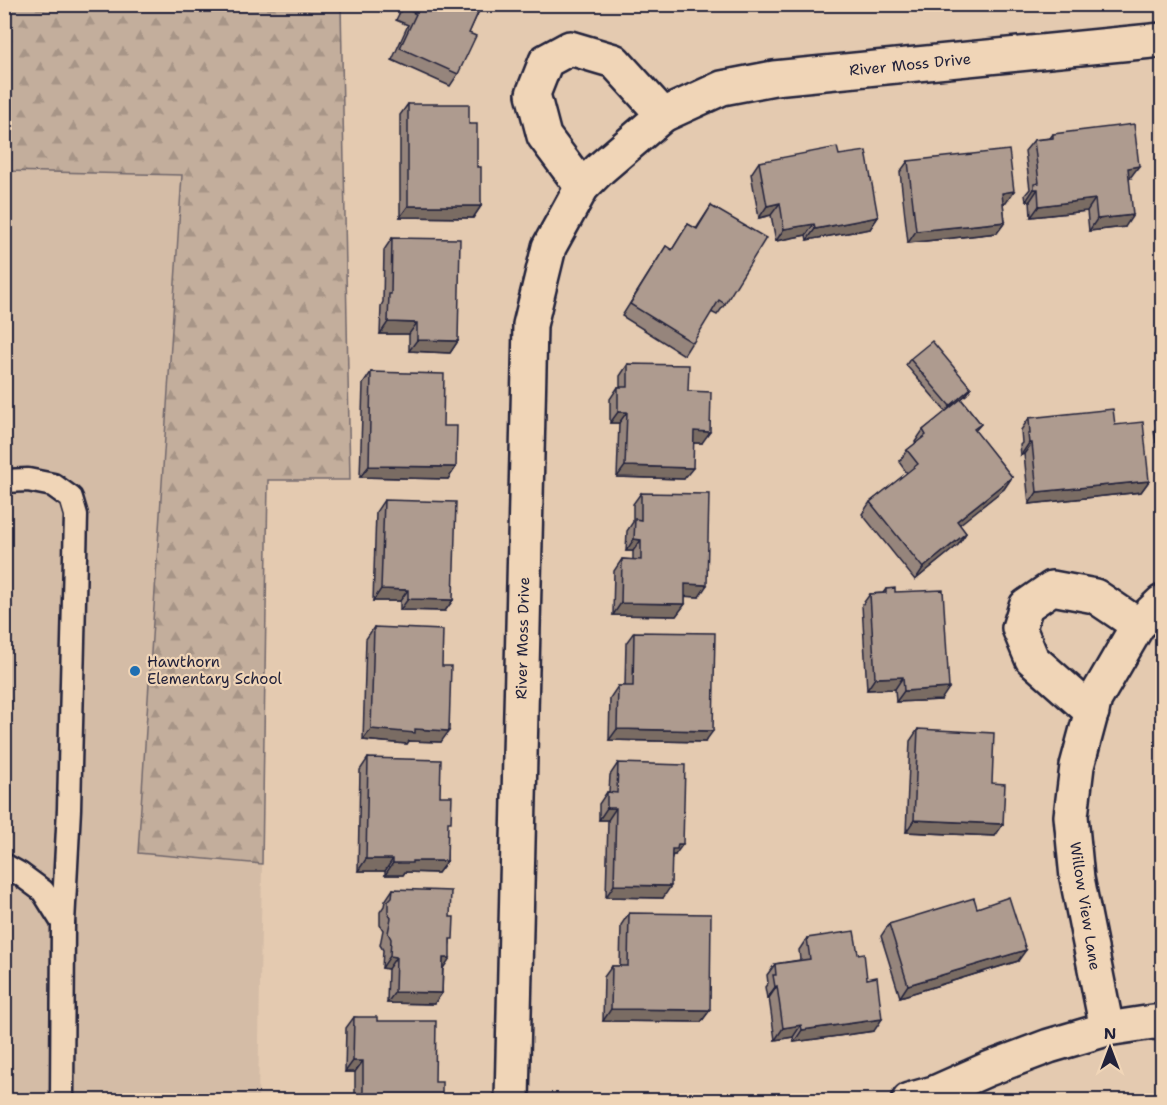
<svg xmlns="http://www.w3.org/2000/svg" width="1167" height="1105" viewBox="0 0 1167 1105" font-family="'Shantell Sans',sans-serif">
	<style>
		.built { fill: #d4bca6 }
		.forest { fill: url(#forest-firs); stroke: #72686c; stroke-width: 1.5 }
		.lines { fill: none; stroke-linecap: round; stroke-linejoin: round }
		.service-casing { stroke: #22223b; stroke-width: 27 }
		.minor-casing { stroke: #22223b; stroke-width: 38 }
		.service { stroke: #f0d5b7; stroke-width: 22 }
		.minor { stroke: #f0d5b7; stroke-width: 33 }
		.wall { fill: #96857b; stroke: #22223b; stroke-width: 1.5 }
		.shaded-wall { fill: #7a6c64; stroke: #22223b; stroke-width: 1.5 }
		.building { fill: #ae9b8f; stroke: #22223b; stroke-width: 1.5 }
		.poi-dot { fill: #1f6fb2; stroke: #f0d5b7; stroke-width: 2 }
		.labels { text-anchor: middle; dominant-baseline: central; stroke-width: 4.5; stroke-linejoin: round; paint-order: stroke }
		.street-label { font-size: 15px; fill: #22223b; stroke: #f0d5b7 }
		.poi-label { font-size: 15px; fill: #22223b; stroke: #f0d5b7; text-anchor: start }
	</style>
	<defs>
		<pattern id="forest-firs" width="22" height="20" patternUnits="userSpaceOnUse" patternTransform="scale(1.5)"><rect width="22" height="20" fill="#c3ae9c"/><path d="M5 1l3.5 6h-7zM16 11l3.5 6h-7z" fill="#a79587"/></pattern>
	</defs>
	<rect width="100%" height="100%" fill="#e4cab0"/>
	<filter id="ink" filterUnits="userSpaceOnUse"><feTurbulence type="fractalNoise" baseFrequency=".0167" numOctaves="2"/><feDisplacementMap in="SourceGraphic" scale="12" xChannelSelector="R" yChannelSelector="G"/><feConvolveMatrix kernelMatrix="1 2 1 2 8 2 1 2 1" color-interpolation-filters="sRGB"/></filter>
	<g filter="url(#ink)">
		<polygon class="built" points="5,5 275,105 258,1100 5,1100"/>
		<polygon class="forest" points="5,4 341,5 350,480 268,480 262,864 138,853 182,175 5,171"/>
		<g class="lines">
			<defs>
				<g id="service">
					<polyline points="4,481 28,480 53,485 71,498 76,515 69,809 63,923"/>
					<polyline points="4,865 20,874 43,891 63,923 62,1100"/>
				</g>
				<g id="minor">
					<polyline points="582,187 544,136 533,94 546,61 570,48 614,61 663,115"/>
					<polyline points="1092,712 1032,659 1019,628 1026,606 1052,588 1095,596 1138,625"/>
					<polyline points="1107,1029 1077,878 1071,816 1077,766 1095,699 1138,625 1162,602"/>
					<path id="s1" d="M512 1100 530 325 549 247 582 187 600 169 663 115 722 88 774 78 1162 40"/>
					<polyline points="909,1100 934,1093 988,1069 1049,1046 1107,1029 1153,1022 1162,1023"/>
				</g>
			</defs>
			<use href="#service" class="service-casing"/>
			<use href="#minor" class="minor-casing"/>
			<use href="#service" class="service"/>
			<use href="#minor" class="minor"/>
		</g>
		<g class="wall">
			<polygon points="404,4 482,4 469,33 458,74 450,86 392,60 408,25 396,20"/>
			<polygon points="408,104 469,124 477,167 481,206 473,218 400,217 400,115"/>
			<polygon points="1053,134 1130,178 1129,178 1125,227 1089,231 1087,211 1031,217 1030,201 1026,201 1025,195 1030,189 1025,151 1034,140 1050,138"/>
			<polygon points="839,155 878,217 870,229 807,240 806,235 776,241 771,215 759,218 751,174 759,162"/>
			<polygon points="908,161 1006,203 1003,203 1005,222 997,233 908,243 900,172"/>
			<polygon points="711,206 725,304 717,315 711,312 684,355 622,316 666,246 672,250 688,224 696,229"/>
			<polygon points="392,238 458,341 450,353 409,351 409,334 380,334 381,306 383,302 384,250"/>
			<polygon points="910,359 971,388 967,394 961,399 981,424 975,431 1012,477 1004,489 959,524 966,533 958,545 915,580 862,514 870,502 907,473 899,462 907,450 916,443 915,442 923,430 946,412 906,365"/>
			<polygon points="628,364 688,391 702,443 693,443 684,479 617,477 619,423 610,423 610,399 618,387 620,387 620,376"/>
			<polygon points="371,372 443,426 456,467 448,479 360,477 363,384"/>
			<polygon points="1162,410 1162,456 1160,441 1156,442 1154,431 1156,428 1155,420"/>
			<polygon points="1029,418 1115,425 1149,481 1141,492 1029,504 1024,454 1021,455 1020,445 1022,443 1021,430"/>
			<polygon points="641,493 699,597 685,596 685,604 676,616 613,615 614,571 622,559 633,560 633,551 626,551 627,531 633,522 633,504"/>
			<polygon points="384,500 453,600 445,611 400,610 400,601 373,601 376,512"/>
			<polygon points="886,589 895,592 941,700 896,702 895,689 867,690 862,605 870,594 883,593"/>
			<polygon points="374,627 442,666 441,742 409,741 407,744 363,740 366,639"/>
			<polygon points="634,632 705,742 609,740 610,698 618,686 625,686 626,643"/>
			<polygon points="918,729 992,783 1003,824 995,836 906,832 910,741"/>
			<polygon points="368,758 440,796 447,828 447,861 438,873 405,872 403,875 385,875 385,871 358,871 360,770"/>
			<polygon points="618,763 675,855 673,855 672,857 663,898 606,897 608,820 599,820 599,804 607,792 609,792 610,775"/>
			<polygon points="393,889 450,917 450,943 443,968 442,993 434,1004 387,1003 388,969 382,968 383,950 380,945 383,930 380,925 380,912 384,906 385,901"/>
			<polygon points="977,908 1018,961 900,997 881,936 889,924"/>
			<polygon points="629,913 710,1010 701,1022 603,1021 604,977 612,966 620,966 621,925"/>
			<polygon points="807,938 858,954 874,1031 794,1042 793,1037 775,1040 769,998 767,998 765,987 768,983 767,975 775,964 800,960 799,950"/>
			<polygon points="354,1017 377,1021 442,1101 355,1101 355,1072 345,1072 346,1028"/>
		</g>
		<g class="shaded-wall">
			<polygon points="1139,166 1130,178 1120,179 1128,168"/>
			<polygon points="1034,189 1038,189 1030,201 1026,201"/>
			<polygon points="1014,191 1006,203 994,204 1002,193"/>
			<polygon points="1095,199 1087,211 1031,217 1039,206"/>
			<polygon points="780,203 771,215 759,218 767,206"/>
			<polygon points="408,206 481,206 473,218 400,217"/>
			<polygon points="1133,215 1125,227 1089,231 1097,219"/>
			<polygon points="878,217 870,229 807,240 815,229"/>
			<polygon points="1005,222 997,233 908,243 916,231"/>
			<polygon points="814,224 806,235 776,241 784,229"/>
			<polygon points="388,322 417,323 409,334 380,334"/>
			<polygon points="417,340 458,341 450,353 409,351"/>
			<polygon points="971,388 967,394 946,412 950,406"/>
			<polygon points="618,412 627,412 619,423 610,423"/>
			<polygon points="694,431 710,432 702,443 686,443"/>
			<polygon points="1162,433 1162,437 1160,441 1156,442"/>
			<polygon points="1029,443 1032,443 1024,454 1021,455"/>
			<polygon points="369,466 456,467 448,479 360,477"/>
			<polygon points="625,466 693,468 684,479 617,477"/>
			<polygon points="1012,477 1004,489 949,533 957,521"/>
			<polygon points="1149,481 1141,492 1029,504 1037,492"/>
			<polygon points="966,533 958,545 915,580 923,568"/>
			<polygon points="634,539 641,540 633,551 626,551"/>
			<polygon points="685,584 707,585 699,597 677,596"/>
			<polygon points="381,589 408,590 400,601 373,601"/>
			<polygon points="408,599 453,600 445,611 400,610"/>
			<polygon points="621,603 685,604 676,616 613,615"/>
			<polygon points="903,677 895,689 867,690 875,678"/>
			<polygon points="949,688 941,700 896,702 904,691"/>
			<polygon points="371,729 415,729 449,731 441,742 409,741 407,744 363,740"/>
			<polygon points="617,729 713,731 705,742 609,740"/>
			<polygon points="607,808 616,808 608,820 599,820"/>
			<polygon points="914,820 1003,824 995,836 906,832"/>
			<polygon points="678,844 683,844 675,855 673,855 669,861 672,849"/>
			<polygon points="366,859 393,859 385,871 358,871"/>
			<polygon points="412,861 447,861 438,873 405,872 403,875 385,875 393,863"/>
			<polygon points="614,885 671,886 663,898 606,897"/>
			<polygon points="1026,950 1018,961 900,997 908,985"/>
			<polygon points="390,956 396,957 388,969 382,968"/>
			<polygon points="443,958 450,958 442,970"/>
			<polygon points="777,986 769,998 767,998 775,987"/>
			<polygon points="395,992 442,993 434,1004 387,1003"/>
			<polygon points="611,1009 710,1010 701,1022 603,1021"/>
			<polygon points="882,1019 874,1031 794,1042 802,1030"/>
			<polygon points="801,1025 793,1037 775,1040 783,1028"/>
			<polygon points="353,1061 363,1061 355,1072 345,1072"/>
		</g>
		<g class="building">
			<polygon points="406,4 482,4 469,33 476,36 458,74 400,48 416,14 405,8"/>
			<polygon points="408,104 469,104 469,124 477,124 477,167 481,167 481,206 408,206"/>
			<polygon points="1134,124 1139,166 1128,168 1133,215 1097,219 1095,199 1039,206 1038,189 1034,189 1034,184 1039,183 1034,140 1053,138 1053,134"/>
			<polygon points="837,147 839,155 866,151 878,217 815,229 814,224 784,229 780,203 767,206 759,162"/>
			<polygon points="1009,150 1014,191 1002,193 1005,222 916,231 908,161"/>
			<polygon points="711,206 766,238 725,304 719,300 693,343 630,304 666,246 672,250 688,224 697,229"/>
			<polygon points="392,238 460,239 458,341 417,340 417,323 388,322 389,294 391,294"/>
			<polygon points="932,341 971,388 950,406 910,359"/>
			<polygon points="628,364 689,365 688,391 711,392 710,432 694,431 693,468 625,466 627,412 618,412 618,387 628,387"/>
			<polygon points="371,372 444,374 443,426 457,426 456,467 369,466"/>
			<polygon points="961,399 981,424 974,429 1012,477 957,521 966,533 923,568 870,502 918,464 907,450 926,435 923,430"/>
			<polygon points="1113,409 1115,425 1143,422 1149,481 1037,492 1032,443 1029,443 1028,434 1030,434 1029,418"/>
			<polygon points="641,493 709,494 707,585 685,584 685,604 621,603 622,559 641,560 641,540 634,539 635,519 641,520"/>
			<polygon points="384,500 456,502 453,600 408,599 408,590 381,589"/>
			<polygon points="895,588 895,592 943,590 949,688 904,691 903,677 875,678 870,594 886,593 886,589"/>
			<polygon points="374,627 443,630 442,666 451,666 449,731 415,729 415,733 371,729"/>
			<polygon points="634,632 715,633 713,731 617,729 618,686 633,686"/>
			<polygon points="918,729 994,733 992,783 1005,784 1003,824 914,820"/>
			<polygon points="368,758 441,760 440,796 452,796 451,822 448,822 447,861 412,861 412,863 393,863 393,859 366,859"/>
			<polygon points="618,763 685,765 683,844 678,844 677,849 672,849 671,886 614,885 616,808 607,808 607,792 617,793"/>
			<polygon points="393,889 451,891 450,917 454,917 453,939 450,939 450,958 443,958 442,993 395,992 396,957 390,956 391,939 388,933 391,918 388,913 388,901 392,897"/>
			<polygon points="1009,897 1026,950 908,985 889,924 974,898 977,908"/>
			<polygon points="629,913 711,914 710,1010 611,1009 612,966 628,966"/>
			<polygon points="854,931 858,954 864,953 867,979 877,977 882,1019 802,1030 801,1025 783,1028 777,986 775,987 773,975 776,975 775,964 810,959 807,938"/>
			<polygon points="354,1017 377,1017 377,1021 436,1021 435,1082 442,1082 442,1101 363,1101 363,1061 353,1061"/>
		</g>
	</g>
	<circle class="poi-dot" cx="135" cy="671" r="6"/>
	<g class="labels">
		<g class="street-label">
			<text stroke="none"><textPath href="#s1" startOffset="1287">River Moss Drive</textPath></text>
			<text stroke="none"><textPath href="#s1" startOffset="462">River Moss Drive</textPath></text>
			<text transform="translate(1085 906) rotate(81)">Willow View Lane</text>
		</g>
		<g class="poi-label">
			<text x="147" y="662">Hawthorn<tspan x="147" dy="17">Elementary School</tspan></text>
		</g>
	</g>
	<rect width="1167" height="1105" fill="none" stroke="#f0d5b7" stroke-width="24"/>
	<rect x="12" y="12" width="1143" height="1081" fill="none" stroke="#22223b" stroke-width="2" filter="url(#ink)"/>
	<g transform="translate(1110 1048)" stroke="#f0d5b7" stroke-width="4.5" paint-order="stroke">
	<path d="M0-4.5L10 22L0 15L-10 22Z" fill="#22223b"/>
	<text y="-9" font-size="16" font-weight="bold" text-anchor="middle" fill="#22223b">N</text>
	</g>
</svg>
